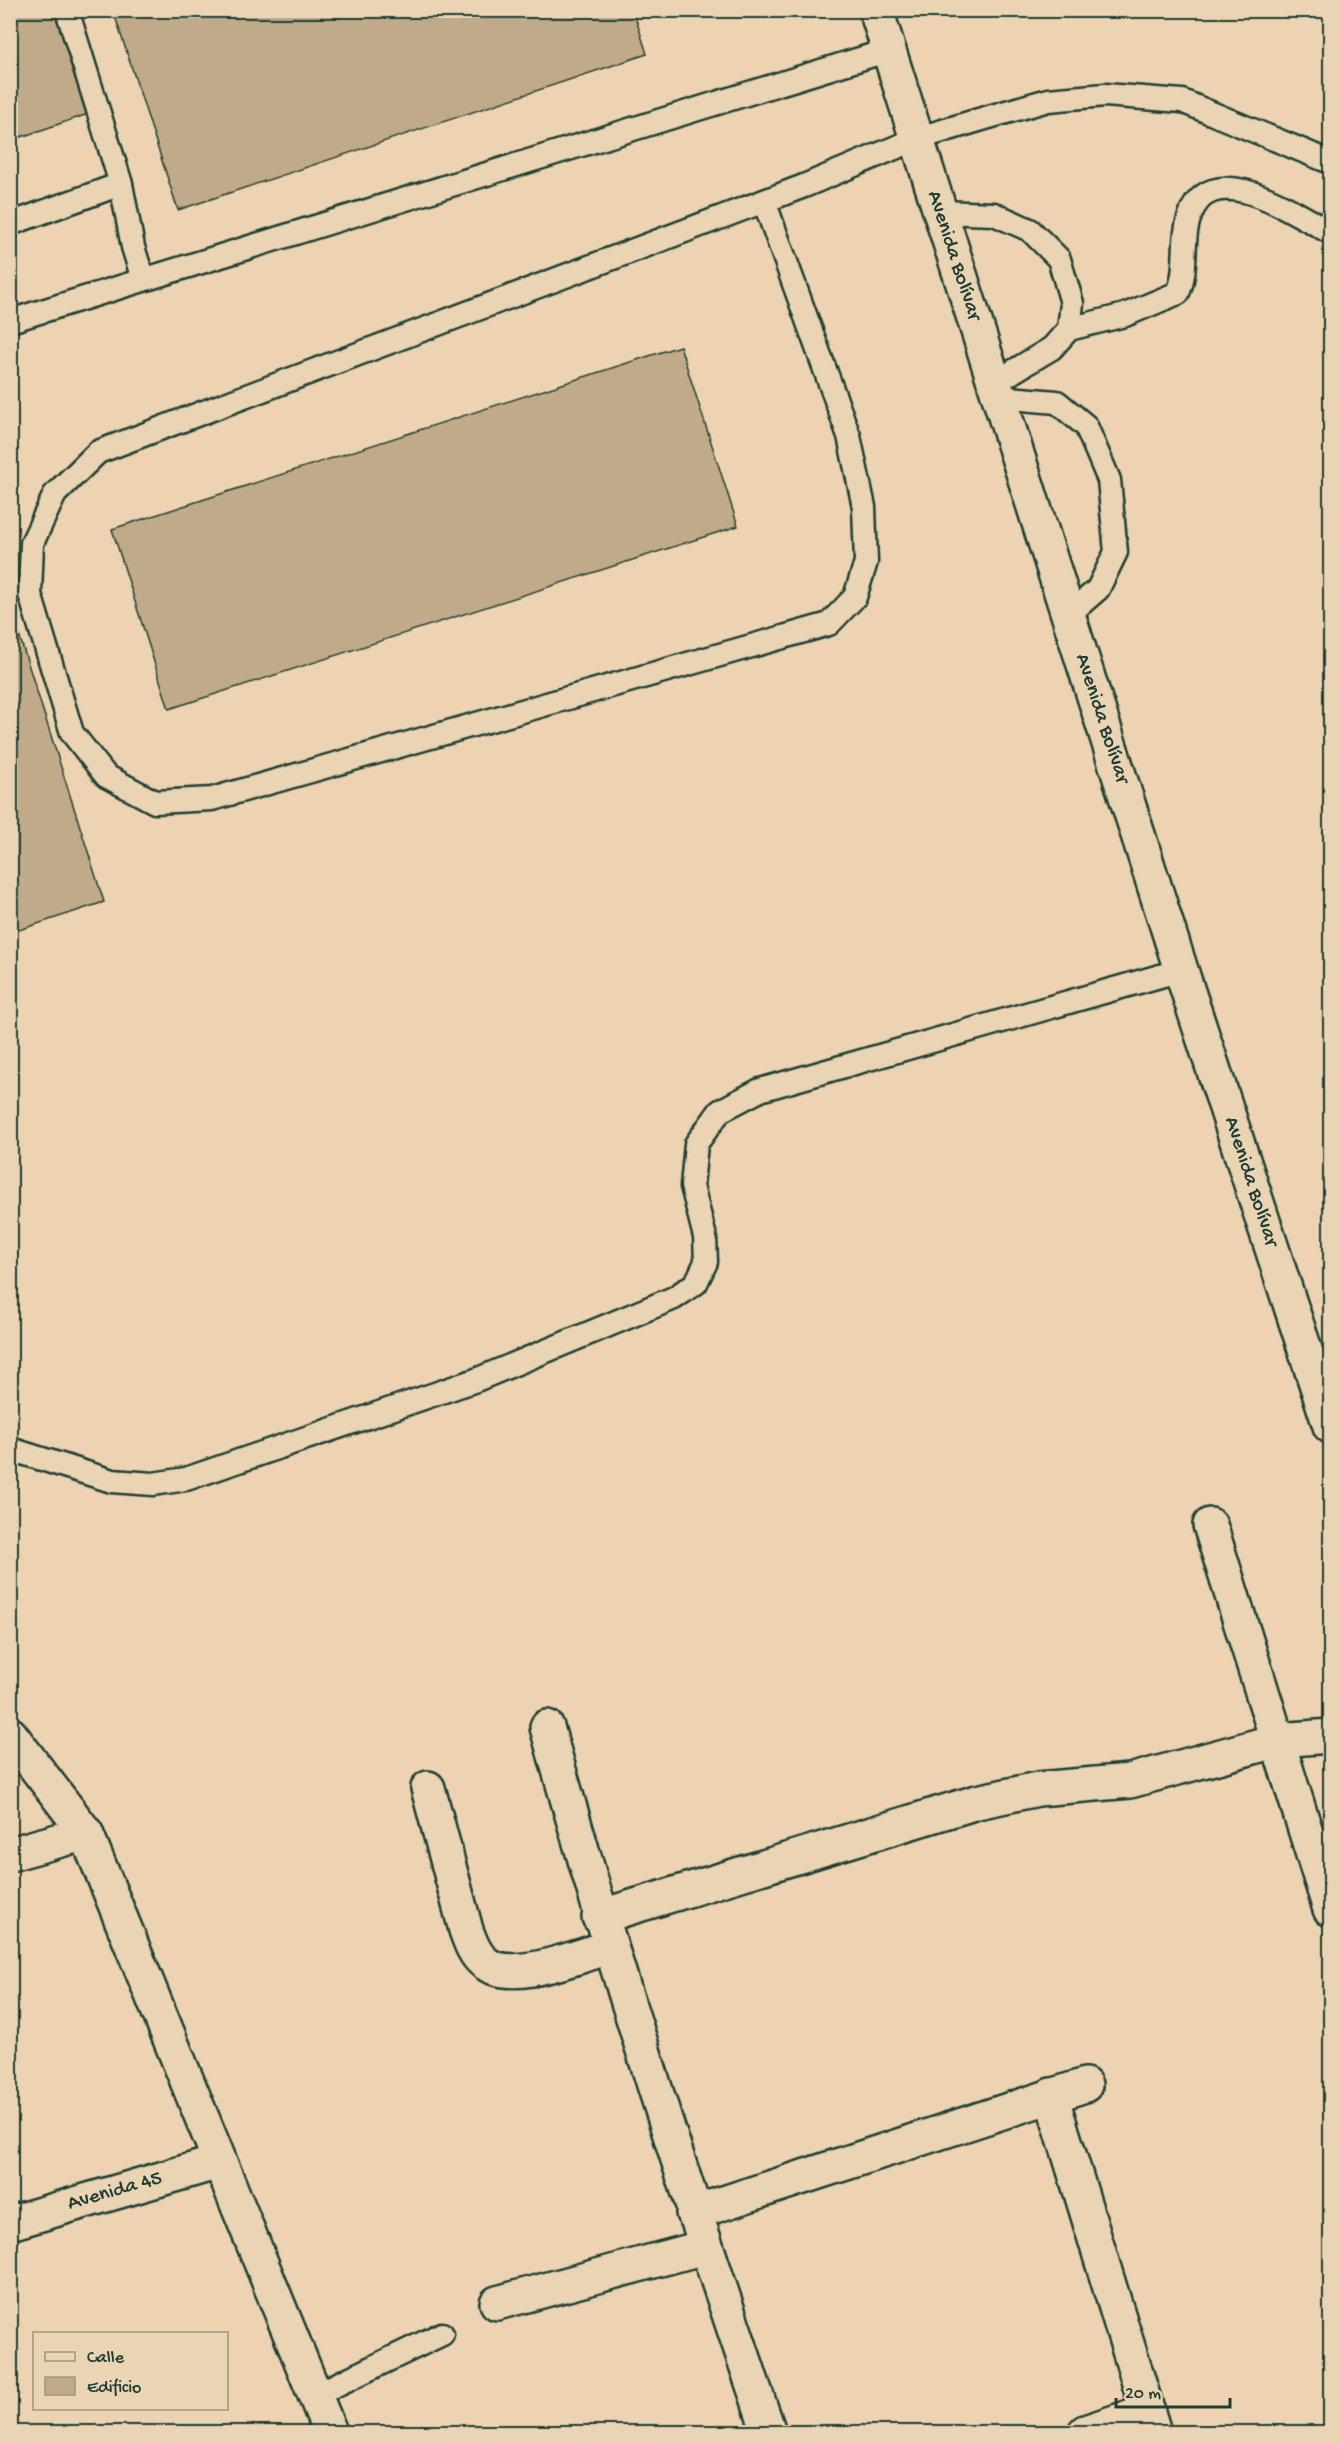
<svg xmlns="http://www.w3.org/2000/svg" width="1341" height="2443" viewBox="0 0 1341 2443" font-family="'Gochi Hand',sans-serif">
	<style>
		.building { fill: #c1aa89; stroke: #1f3d34; stroke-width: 1.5 }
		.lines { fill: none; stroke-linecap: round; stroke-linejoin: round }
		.lane-casing { stroke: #1f3d34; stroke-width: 27 }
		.street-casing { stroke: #1f3d34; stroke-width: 38 }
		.secondary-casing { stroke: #1f3d34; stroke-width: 38 }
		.lane { stroke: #ebd4b4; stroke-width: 22 }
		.street { stroke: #ebd4b4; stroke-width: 33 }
		.secondary { stroke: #ebd4b4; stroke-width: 33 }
		.labels { text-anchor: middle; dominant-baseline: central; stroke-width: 6; stroke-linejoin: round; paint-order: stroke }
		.street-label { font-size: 21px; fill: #1f3d34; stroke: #ebd4b4 }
	</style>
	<rect width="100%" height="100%" fill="#edd3b1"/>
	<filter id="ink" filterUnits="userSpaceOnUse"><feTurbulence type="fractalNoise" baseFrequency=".0167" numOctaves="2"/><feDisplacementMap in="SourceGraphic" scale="12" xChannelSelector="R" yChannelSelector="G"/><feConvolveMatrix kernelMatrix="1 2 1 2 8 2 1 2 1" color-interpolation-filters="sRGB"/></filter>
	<g filter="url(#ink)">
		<g class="building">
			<polygon points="10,10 61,10 94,112 21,137 10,104"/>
			<polygon points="113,10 633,10 647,54 178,210"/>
			<polygon points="680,346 738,526 169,709 112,529"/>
			<polygon points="10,607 104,902 10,933"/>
		</g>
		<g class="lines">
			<defs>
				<g id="lane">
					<polyline points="67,10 121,184 133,247 143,279"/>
					<polyline points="764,201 849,436 864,507 866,562 855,597 829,624 212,799 155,802 106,776 72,733 30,594 32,543 55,494 98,452 804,186 916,139 982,119 1048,100 1105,95 1182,101 1330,162"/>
					<polyline points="939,212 994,214 1030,230 1059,259 1072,303 1069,329 1052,348 994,383"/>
					<polyline points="10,224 121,184"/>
					<polyline points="10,321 889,50"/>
					<path d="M1069 329 1125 315 1178 293C1189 268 1180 239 1191 213 1214 156 1297 215 1330 232"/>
					<polyline points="998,397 1057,402 1086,426 1109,480 1116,552 1098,589 1068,615"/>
					<polyline points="10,1449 112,1481 153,1484 186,1479 476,1380 674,1298 696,1283 706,1262 705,1237 692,1186 696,1144 720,1111 760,1090 1181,970"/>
					<polyline points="315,2395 442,2334"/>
				</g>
				<g id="street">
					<polyline points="1210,1525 1330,1909"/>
					<path d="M547 1727C613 1965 689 2199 769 2432"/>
					<polyline points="10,1734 86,1833 330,2432"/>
					<path d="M428 1788 466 1930C470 1941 474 1954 484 1962 510 1985 578 1956 609 1947"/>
					<polyline points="10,1854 86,1833"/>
					<polyline points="599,1917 977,1802 1038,1789 1130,1781 1279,1740 1330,1736"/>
					<polyline points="1051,2095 1154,2432"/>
					<polyline points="693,2213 1085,2085"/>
					<polyline points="10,2223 219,2162"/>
					<polyline points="497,2303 705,2247"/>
					<polyline points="1085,2432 1148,2411"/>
				</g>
				<polyline id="secondary" points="876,10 1181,970 1330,1426"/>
			</defs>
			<use href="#lane" class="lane-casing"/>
			<use href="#street" class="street-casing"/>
			<use href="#secondary" class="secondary-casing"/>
			<use href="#lane" class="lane"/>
			<use href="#street" class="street"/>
			<use href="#secondary" class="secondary"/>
		</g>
	</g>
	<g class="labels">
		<g class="street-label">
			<text transform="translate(953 256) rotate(72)">Avenida Bolívar</text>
			<text transform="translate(1101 719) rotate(72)">Avenida Bolívar</text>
			<text transform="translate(1250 1182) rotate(72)">Avenida Bolívar</text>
			<text transform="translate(115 2192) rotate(-16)">Avenida 45</text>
		</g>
	</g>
	<rect width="1341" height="2443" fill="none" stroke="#ebd4b4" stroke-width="36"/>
	<rect x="18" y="18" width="1305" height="2407" fill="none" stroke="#1f3d34" stroke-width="2" filter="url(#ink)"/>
	<rect x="33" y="2332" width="195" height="78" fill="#ebd4b4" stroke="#999881" stroke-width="1.5"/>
	<rect x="45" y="2352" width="30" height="9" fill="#ebd4b4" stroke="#999881" stroke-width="1.5"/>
	<text x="87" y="2362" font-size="18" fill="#1f3d34">Calle</text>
	<rect x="45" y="2377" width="30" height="18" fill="#c1aa89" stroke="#999881" stroke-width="1.5"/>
	<text x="87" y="2392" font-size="18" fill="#1f3d34">Edificio</text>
	<path d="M1116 2398v9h114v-9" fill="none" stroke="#1f3d34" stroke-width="3"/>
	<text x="1125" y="2398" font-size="18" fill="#1f3d34" stroke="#ebd4b4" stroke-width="4.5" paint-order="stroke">20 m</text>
</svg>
